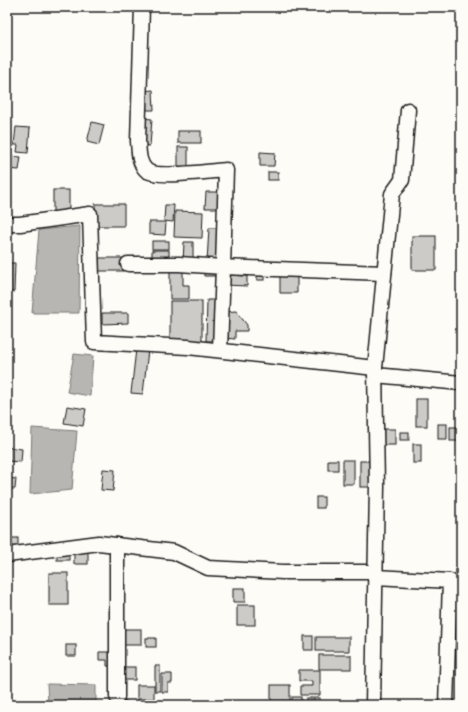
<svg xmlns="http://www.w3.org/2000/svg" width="468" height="712" viewBox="0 0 468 712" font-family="'Comic Neue',sans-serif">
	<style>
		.water { fill: #b7b6b2; stroke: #797876 }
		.building { fill: #cccbc8; stroke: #1c1c1c }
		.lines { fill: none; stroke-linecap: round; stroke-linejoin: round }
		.minor-casing { stroke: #1c1c1c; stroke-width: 17 }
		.minor { stroke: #fdfcf7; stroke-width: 14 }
	</style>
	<rect width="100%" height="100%" fill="#fdfcf7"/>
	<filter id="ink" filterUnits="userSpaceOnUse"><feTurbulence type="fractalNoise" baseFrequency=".025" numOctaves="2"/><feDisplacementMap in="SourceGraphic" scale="8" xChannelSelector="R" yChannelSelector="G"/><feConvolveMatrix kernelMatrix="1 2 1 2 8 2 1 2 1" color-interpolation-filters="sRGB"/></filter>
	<g filter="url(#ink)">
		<g class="water">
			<polygon points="80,226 79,313 32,313 39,230"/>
			<polygon points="74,354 93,356 90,396 67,392"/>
			<polygon points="32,428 77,431 72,490 30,494"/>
			<polygon points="47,684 96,685 96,705 48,705"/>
		</g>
		<g class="building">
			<polygon points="153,90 154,110 143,110 142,91"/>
			<polygon points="142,118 152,119 150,146 140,145"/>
			<polygon points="92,122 104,125 99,145 87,142"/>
			<polygon points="16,127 30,128 28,153 17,152 18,145 14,145"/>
			<rect x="178" y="131" width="23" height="12"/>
			<rect x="178" y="147" width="10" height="20"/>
			<polygon points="260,152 275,153 274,166 260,166"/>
			<polygon points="9,156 21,157 19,170 7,169"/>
			<rect x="268" y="172" width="10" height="8"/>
			<rect x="53" y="190" width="16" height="22"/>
			<polygon points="206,192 223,192 222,208 205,208"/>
			<rect x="95" y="204" width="29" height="22"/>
			<polygon points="165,205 174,205 173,222 164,221"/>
			<polygon points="175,211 203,212 202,238 174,237"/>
			<polygon points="149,222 166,222 165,235 149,234"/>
			<polygon points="209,228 223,228 221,263 207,262"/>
			<rect x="412" y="236" width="24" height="34"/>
			<rect x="152" y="241" width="17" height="8"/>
			<polygon points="184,242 193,242 193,263 183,263"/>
			<polygon points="152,250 169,250 169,262 152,261"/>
			<polygon points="99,258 123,258 124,271 99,271"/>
			<polygon points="7,263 15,263 14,292 7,292"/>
			<polygon points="170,265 183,265 183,285 189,285 189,299 170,299"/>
			<polygon points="204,267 220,276 204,276"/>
			<rect x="257" y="270" width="7" height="10"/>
			<polygon points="280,271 297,272 297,293 280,293"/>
			<polygon points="225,275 247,276 247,286 225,285"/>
			<rect x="458" y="290" width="3" height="21"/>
			<polygon points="207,300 219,300 218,341 206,341"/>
			<rect x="170" y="301" width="32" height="43"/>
			<polygon points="236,311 247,325 247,331 235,331 235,339 224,338 224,312"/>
			<polygon points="102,313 128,313 128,323 102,324"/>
			<polygon points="136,349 148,350 143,394 131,393"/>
			<rect x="416" y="399" width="11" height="27"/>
			<polygon points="67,406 86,409 83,426 64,423"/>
			<rect x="438" y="424" width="9" height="15"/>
			<rect x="450" y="427" width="11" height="14"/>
			<rect x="381" y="429" width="14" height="16"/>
			<rect x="400" y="432" width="9" height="8"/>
			<rect x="413" y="444" width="8" height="19"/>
			<polygon points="7,447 22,449 21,462 7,461"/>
			<rect x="328" y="460" width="10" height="10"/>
			<rect x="343" y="460" width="11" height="24"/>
			<rect x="360" y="461" width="14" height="26"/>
			<polygon points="103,469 115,470 113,491 101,490"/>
			<polygon points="7,478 16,479 15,489 7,489"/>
			<rect x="316" y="497" width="8" height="11"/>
			<rect x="7" y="538" width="11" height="12"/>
			<rect x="74" y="548" width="14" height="16"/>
			<rect x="57" y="552" width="12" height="8"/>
			<rect x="459" y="561" width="2" height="16"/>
			<rect x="49" y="573" width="19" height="32"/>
			<rect x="233" y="588" width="12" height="14"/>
			<rect x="237" y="605" width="18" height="20"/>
			<rect x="454" y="614" width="7" height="21"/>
			<rect x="122" y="629" width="19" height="16"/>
			<rect x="304" y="636" width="9" height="14"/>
			<rect x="316" y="637" width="33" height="14"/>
			<rect x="146" y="638" width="10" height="9"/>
			<rect x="66" y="645" width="10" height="11"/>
			<polygon points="99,652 116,652 116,666 107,666 107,660 99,660"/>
			<rect x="319" y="655" width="32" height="14"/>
			<rect x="155" y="666" width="5" height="25"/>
			<rect x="121" y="667" width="14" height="13"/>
			<polygon points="299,670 320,670 320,695 300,695 300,686 312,686 312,681 299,681"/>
			<polygon points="162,674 172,674 172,683 168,683 168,692 162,692"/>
			<rect x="137" y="685" width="17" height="14"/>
			<rect x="271" y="685" width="19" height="16"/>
			<rect x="292" y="697" width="9" height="8"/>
			<rect x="306" y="698" width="14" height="7"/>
			<rect x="114" y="701" width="12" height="4"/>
		</g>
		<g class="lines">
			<defs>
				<g id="minor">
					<path d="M142 7 138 141C139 151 138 162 146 170 155 179 211 171 226 170L223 267 384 273"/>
					<polyline points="7,224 20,224 90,214 94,342 188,347 375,368"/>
					<polyline points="128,264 179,264 223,267 220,350"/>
					<polyline points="375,375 461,383"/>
					<polyline points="7,555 99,543 174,552 208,568 283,572 375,572"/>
					<polyline points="375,577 450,581 446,705"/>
					<polyline points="117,697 117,545"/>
					<polyline points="373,705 377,486 375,368 392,194 402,180 408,110"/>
				</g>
			</defs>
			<use href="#minor" class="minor-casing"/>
			<use href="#minor" class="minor"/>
		</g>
	</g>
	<rect width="468" height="712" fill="none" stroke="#fdfcf7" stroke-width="24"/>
	<rect x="12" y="12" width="444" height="688" fill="none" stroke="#1c1c1c" stroke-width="1.5" filter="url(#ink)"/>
</svg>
